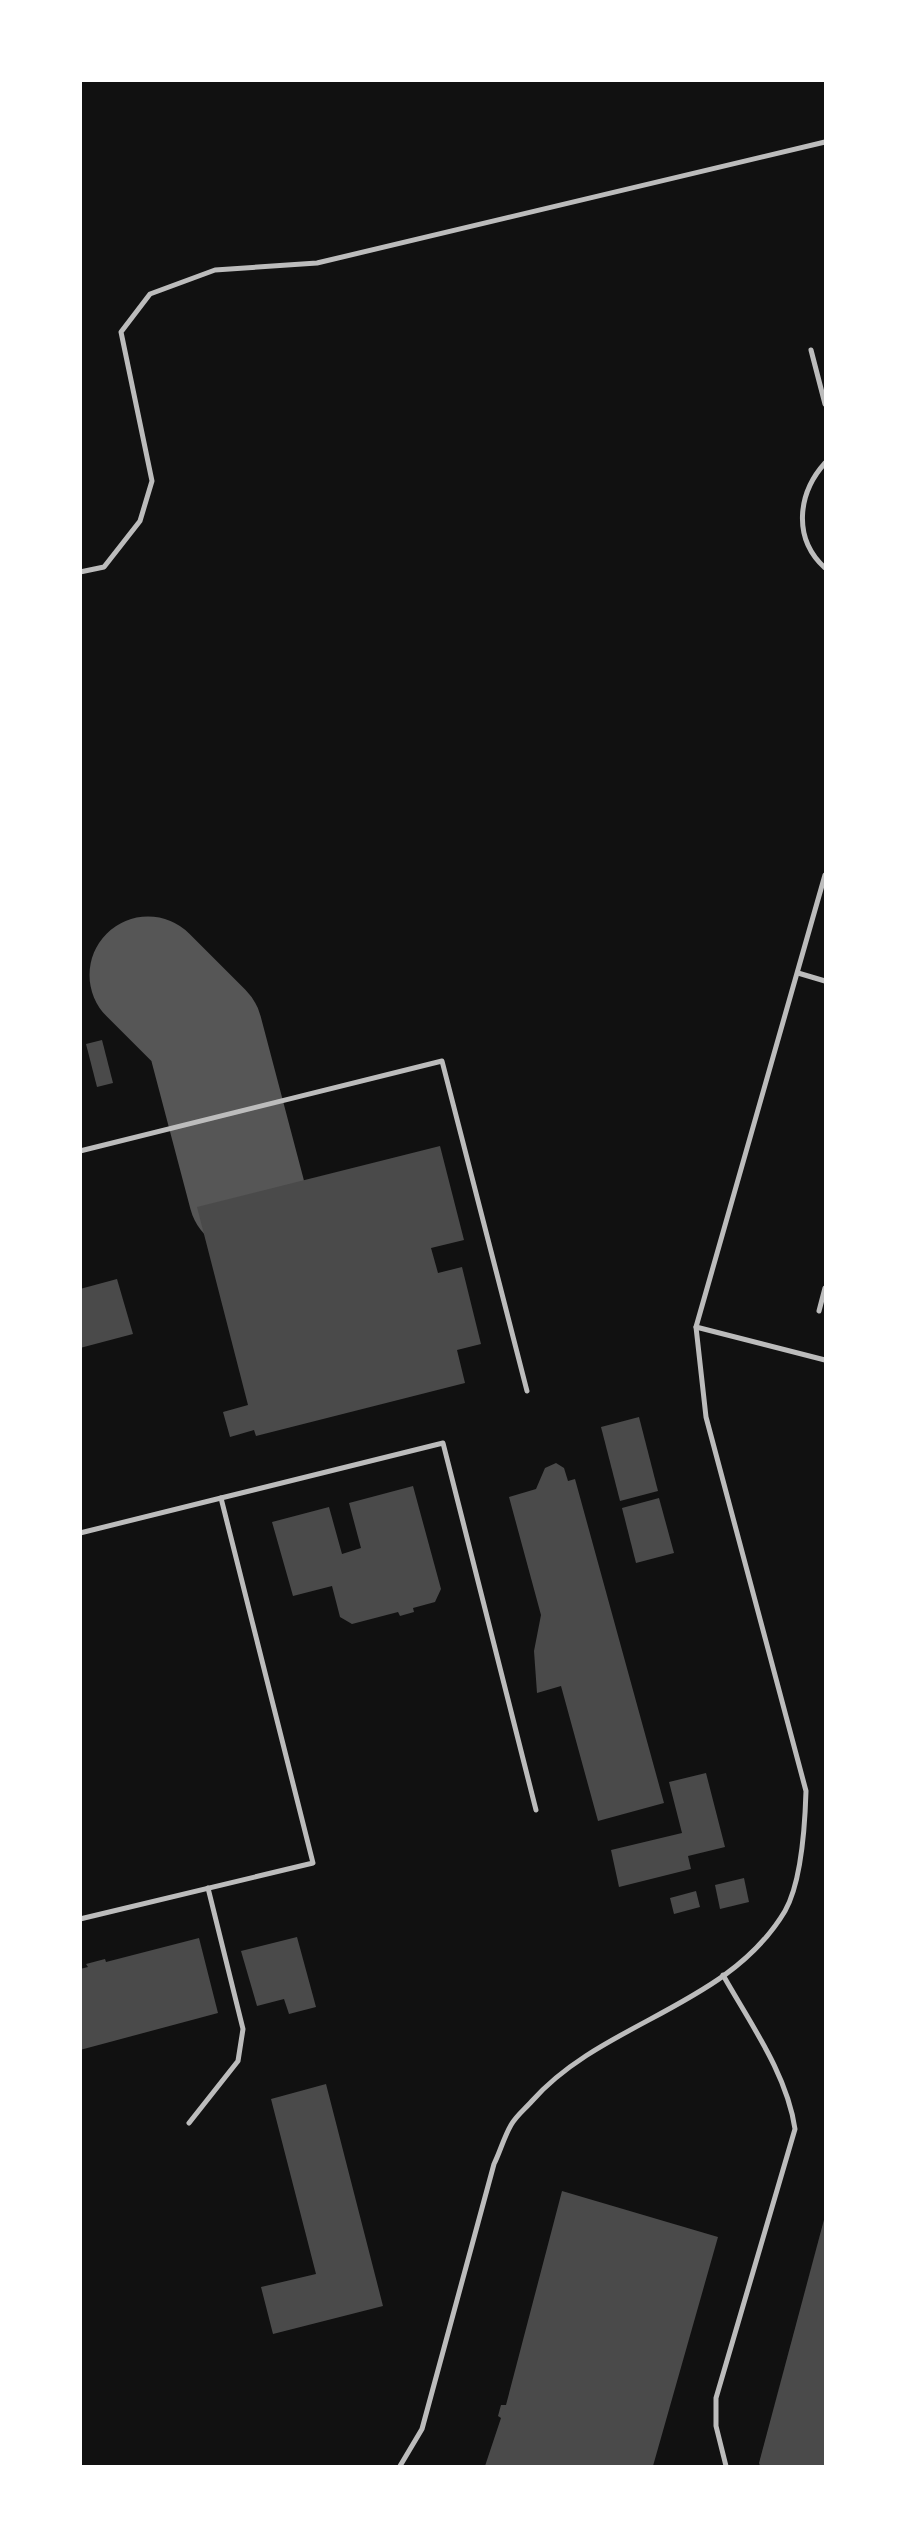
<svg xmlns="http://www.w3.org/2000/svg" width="906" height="2547" viewBox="0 0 906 2547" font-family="Arial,sans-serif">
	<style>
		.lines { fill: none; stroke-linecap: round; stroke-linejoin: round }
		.taxiway { stroke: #565656; stroke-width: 117 }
		.building { fill: #4a4a4a }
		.service { stroke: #bcbcbc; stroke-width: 5 }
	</style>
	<rect width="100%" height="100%" fill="#111"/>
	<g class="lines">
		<polyline class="taxiway" points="148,975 204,1031 247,1194"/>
	</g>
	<g class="building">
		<polygon points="102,1040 113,1083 97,1087 86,1044"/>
		<polygon points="440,1146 464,1240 431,1248 438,1273 462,1267 481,1344 457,1350 465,1383 256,1436 254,1430 230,1437 223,1412 248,1405 197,1207"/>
		<polygon points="117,1279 133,1334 80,1348 80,1289"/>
		<polygon points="639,1417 658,1491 620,1501 601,1427"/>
		<polygon points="556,1463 564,1468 568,1481 575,1479 664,1803 598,1821 561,1686 537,1693 534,1651 541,1615 509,1497 536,1489 545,1468"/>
		<polygon points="413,1486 441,1589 435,1602 413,1608 414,1612 400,1616 398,1612 352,1624 340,1617 332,1586 293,1596 272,1522 329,1507 342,1554 361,1548 349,1503"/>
		<polygon points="659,1498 674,1553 636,1563 622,1508"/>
		<polygon points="706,1773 725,1847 688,1856 691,1869 619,1887 611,1850 682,1833 669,1782"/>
		<polygon points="744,1878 749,1902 720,1909 715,1885"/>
		<polygon points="696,1891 700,1907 674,1914 670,1898"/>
		<polygon points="297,1937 316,2007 289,2014 284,1999 257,2006 241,1951"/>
		<polygon points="199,1938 218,2013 80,2050 80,1969 88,1967 86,1964 105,1959 106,1962"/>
		<polygon points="326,2084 383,2306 273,2334 261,2287 316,2274 271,2099"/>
		<polygon points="562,2191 718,2237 653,2466 485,2466 501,2418 498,2416 501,2405 506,2405"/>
		<polygon points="825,2216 825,2466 760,2466 759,2463"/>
	</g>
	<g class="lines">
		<g class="service">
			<polyline points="811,350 825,404"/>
			<path d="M825 463C798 493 792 538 825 568"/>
			<polyline points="80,572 104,567 140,521 152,481 121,332 150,294 215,270 317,263 825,142"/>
			<polyline points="798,973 825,981"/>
			<polyline points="80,1151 442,1061 527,1391"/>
			<polyline points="819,1311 825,1288"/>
			<polyline points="696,1327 825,1360"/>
			<polyline points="80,1533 221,1498"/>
			<polyline points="80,1919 313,1863 221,1498 443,1443 536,1810"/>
			<path d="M723 1975C750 2023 787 2074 795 2129L716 2398V2426L726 2466"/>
			<polyline points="189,2123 238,2061 243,2029 208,1888"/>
			<path d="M400 2466 422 2429 494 2164C500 2152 504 2137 511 2125 516 2116 525 2109 532 2101 603 2021 728 2007 785 1911 802 1881 805 1825 806 1791L706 1417 696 1327 825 875"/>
		</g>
	</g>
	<rect width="906" height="2547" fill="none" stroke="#ffffff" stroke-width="164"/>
</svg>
